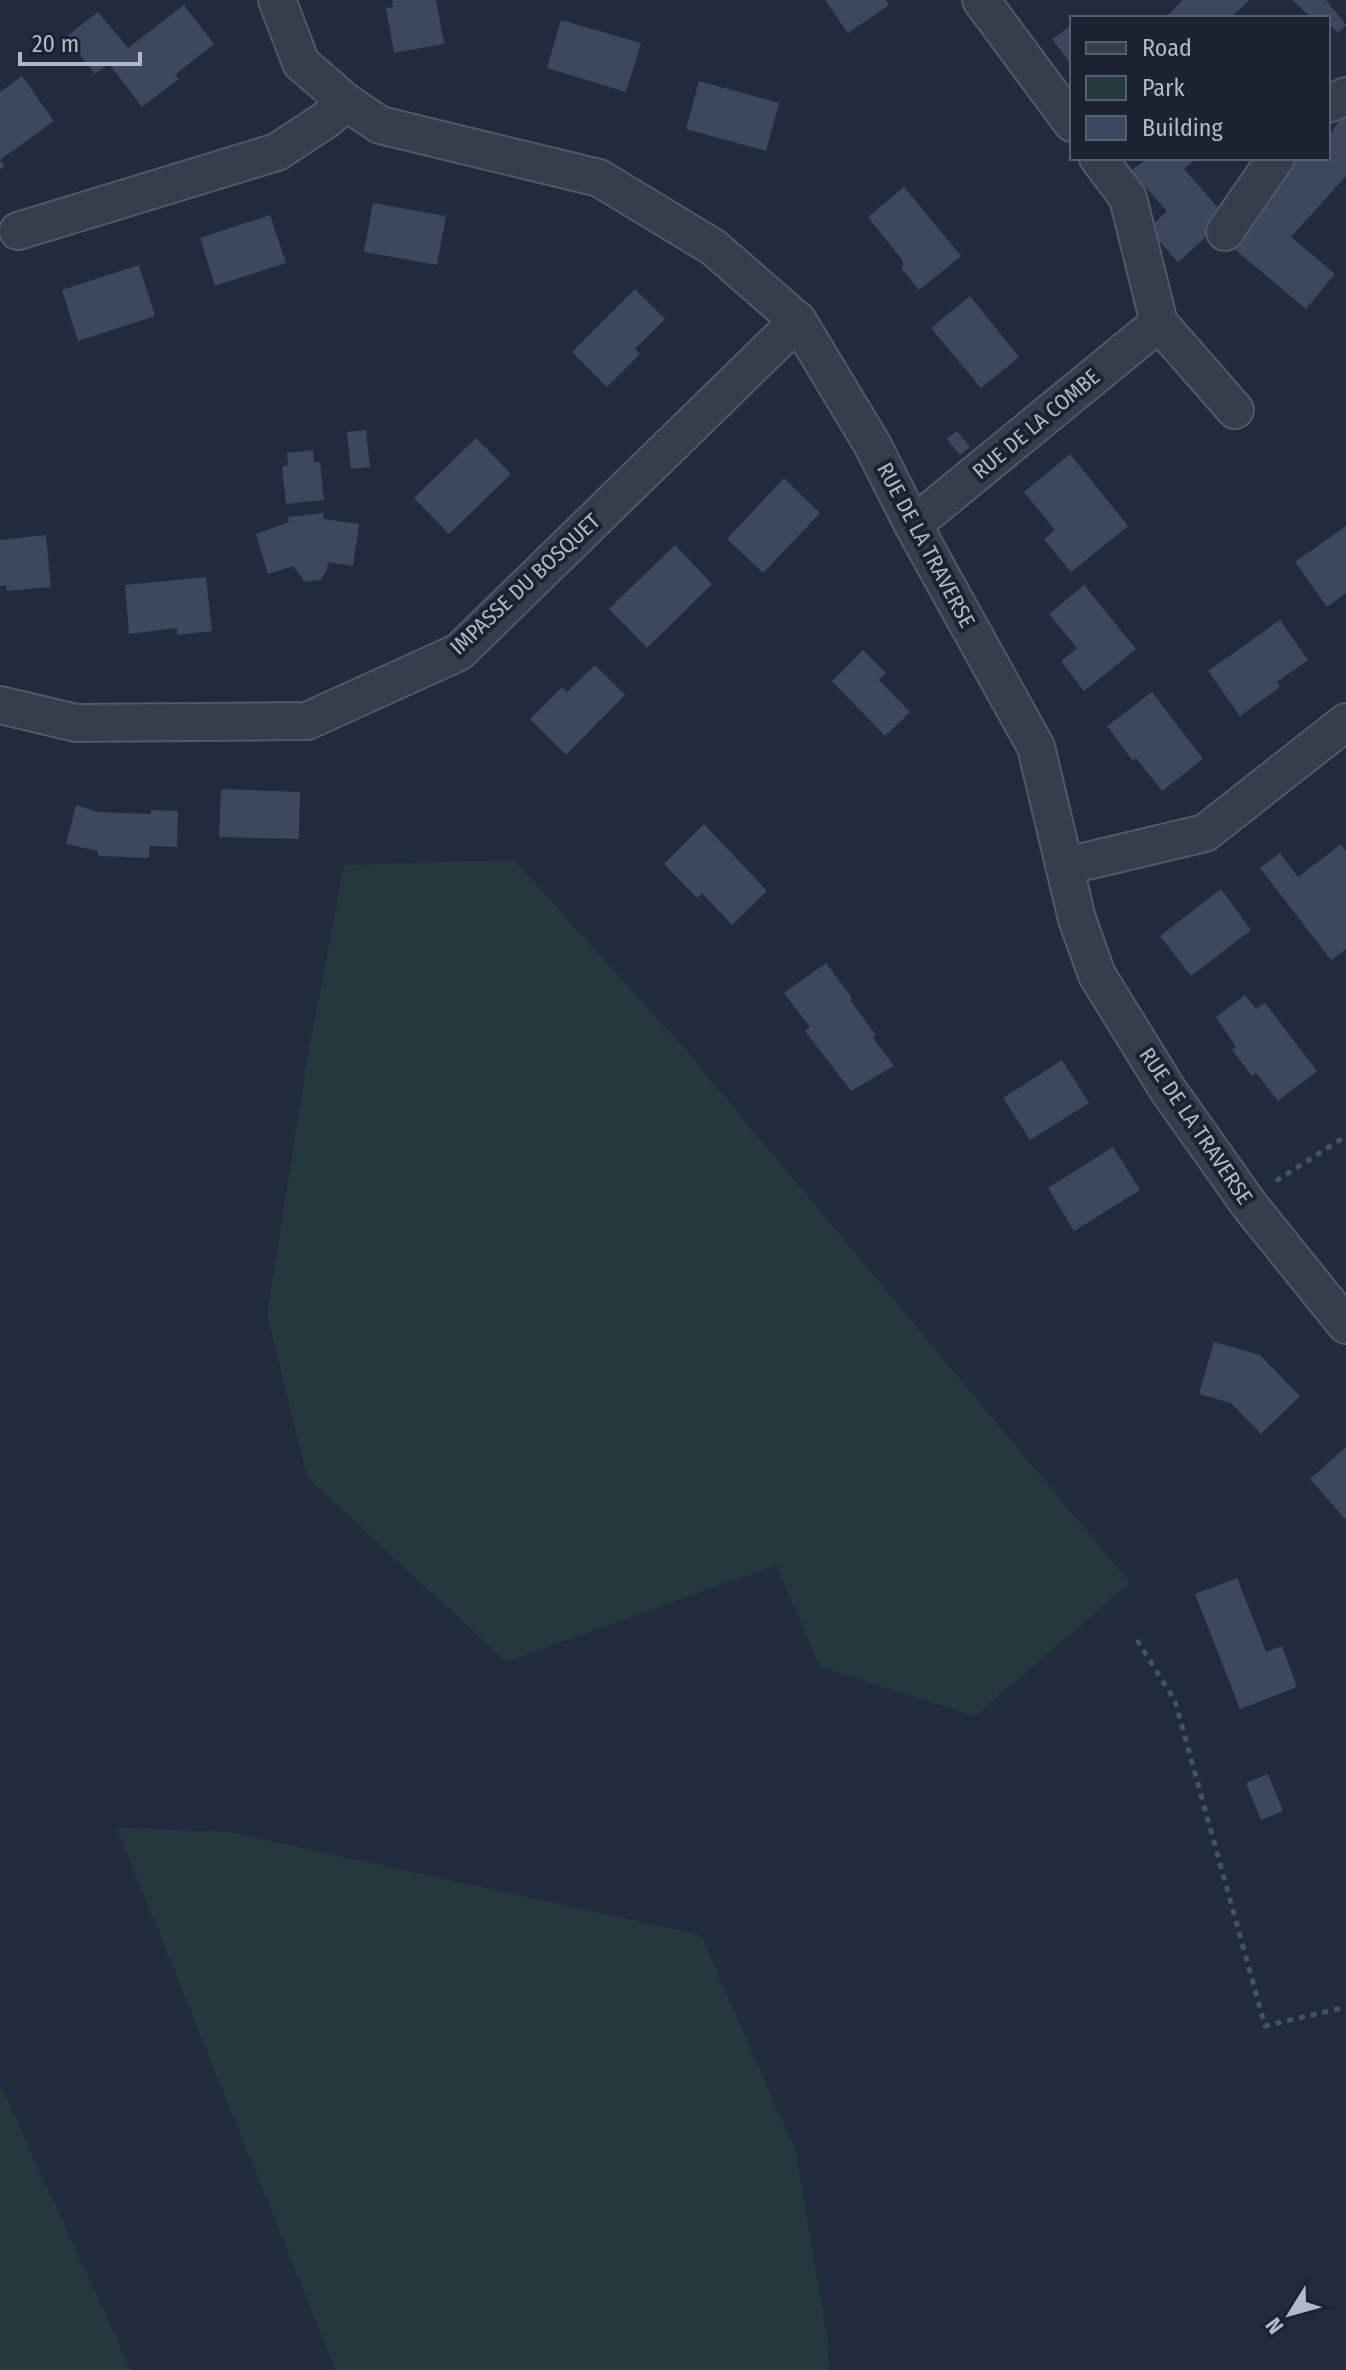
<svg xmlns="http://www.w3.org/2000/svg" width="1346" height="2370" viewBox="0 0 1346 2370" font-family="'Fira Sans Condensed',sans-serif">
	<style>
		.green { fill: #24393e }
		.building { fill: #3d475e }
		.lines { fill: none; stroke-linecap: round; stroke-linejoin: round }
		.street-casing { stroke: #515868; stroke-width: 40 }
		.path { stroke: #41565c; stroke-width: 5; stroke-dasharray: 6 6; stroke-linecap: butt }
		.street { stroke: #363d4d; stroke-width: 36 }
		.labels { text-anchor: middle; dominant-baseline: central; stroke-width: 8; stroke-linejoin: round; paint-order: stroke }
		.street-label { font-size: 22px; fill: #b1b8c9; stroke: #1b2232 }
	</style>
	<rect width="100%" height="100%" fill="#212b3d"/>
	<g class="green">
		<polygon points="514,860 684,1048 1130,1583 975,1716 820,1667 776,1565 506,1662 307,1477 267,1315 306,1067 344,865"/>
		<polygon points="117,1828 229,1832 701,1935 796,2152 828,2343 829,2370 335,2370"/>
		<polygon points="0,2084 131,2370 0,2370"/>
	</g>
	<g class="building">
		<polygon points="392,0 436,0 444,44 394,53 386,8 393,7"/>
		<polygon points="825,0 886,0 889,5 848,33"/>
		<polygon points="1183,0 1249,0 1231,18 1165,18"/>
		<polygon points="1292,0 1326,0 1346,25 1338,33 1328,24 1328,18 1312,18"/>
		<polygon points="184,5 214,44 175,75 179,79 142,107 109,64 95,74 66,37 98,12 128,48"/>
		<polygon points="561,20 641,43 626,92 547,68"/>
		<polygon points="1072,25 1072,66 1052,39"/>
		<polygon points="22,76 54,121 0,160 5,166 0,169 0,92"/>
		<polygon points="699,81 779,103 766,151 686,129"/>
		<polygon points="1346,110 1346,176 1291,237 1335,274 1306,309 1226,242 1291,158 1328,158 1328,138"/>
		<polygon points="1148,158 1197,158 1184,169 1227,218 1178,262 1148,229 1167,211 1131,171"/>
		<polygon points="904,187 961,256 919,290 902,269 903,261 868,217"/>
		<polygon points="373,203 446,216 437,265 364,252"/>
		<polygon points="270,215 286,263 215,286 200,238"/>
		<polygon points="139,265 155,316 78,341 62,290"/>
		<polygon points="635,289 665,319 635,349 640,354 607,387 572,352"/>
		<polygon points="970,296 1019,357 981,388 931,328"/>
		<polygon points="366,430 370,467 351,469 347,432"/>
		<polygon points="957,431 970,447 960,455 947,439"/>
		<polygon points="476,438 511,474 449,534 414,498"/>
		<polygon points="313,450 314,462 320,462 324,500 286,504 282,467 288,465 287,453"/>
		<polygon points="1070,454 1128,526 1071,572 1044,539 1055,530 1024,492"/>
		<polygon points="784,478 820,513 763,573 727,539"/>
		<polygon points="323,513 324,519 359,524 353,566 328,562 327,570 320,580 305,582 293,566 268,574 256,534 289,522 288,517"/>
		<polygon points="1346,526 1346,593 1327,607 1295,562"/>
		<polygon points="46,535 51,587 7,591 6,585 0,586 0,540"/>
		<polygon points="675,545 712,584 647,648 609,609"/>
		<polygon points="206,577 212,631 177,635 177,628 129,634 125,585"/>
		<polygon points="1084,585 1136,649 1084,691 1061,661 1077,648 1049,614"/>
		<polygon points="1280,620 1308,660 1277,682 1280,687 1240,716 1208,671"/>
		<polygon points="863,650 886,673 879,680 910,712 885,736 832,681"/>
		<polygon points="595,665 625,695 566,755 530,719 562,687 567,692"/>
		<polygon points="1152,692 1203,759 1162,791 1136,758 1133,761 1107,726"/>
		<polygon points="221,789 300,792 299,839 219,837"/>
		<polygon points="76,805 98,812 151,814 151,810 178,811 177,847 150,846 149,858 98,856 98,851 66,844"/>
		<polygon points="704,824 767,891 732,925 702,893 697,898 664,864"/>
		<polygon points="1341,844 1346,851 1346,949 1331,960 1260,868 1280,853 1298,877"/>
		<polygon points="1221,889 1251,930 1191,976 1160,936"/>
		<polygon points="826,963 852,998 850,1000 876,1035 873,1038 894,1066 851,1091 805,1031 810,1027 784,993"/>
		<polygon points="1245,995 1256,1009 1265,1003 1317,1071 1278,1101 1256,1073 1252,1076 1232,1050 1236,1047 1216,1017"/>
		<polygon points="1062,1060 1089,1103 1030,1140 1003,1098"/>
		<polygon points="1113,1147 1140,1190 1074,1231 1048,1188"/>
		<polygon points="1214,1342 1260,1355 1300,1396 1261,1434 1231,1403 1199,1394"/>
		<polygon points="1346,1447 1346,1520 1310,1479"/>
		<polygon points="1237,1578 1266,1652 1282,1646 1297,1687 1240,1709 1195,1594"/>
		<polygon points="1268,1774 1283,1811 1261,1820 1246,1783"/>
	</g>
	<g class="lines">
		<defs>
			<g id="street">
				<polyline points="277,0 301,63 346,102 380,125 599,178 713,247 798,321 872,444 913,525 1036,747 1077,919 1097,975 1168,1090 1250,1206 1346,1325"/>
				<polyline points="981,0 1072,123"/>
				<polyline points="1328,104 1346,96"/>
				<polyline points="1098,158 1128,198 1159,323 1235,410"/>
				<polyline points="18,231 277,152 327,119 346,102"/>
				<polyline points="1225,232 1276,158"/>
				<polyline points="913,525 1159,323"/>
				<polyline points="0,705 76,723 307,721 459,652 798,321"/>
				<polyline points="1066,866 1205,833 1346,722"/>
			</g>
		</defs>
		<use href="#street" class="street-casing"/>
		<g class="path">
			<polyline points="1276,1181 1346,1136"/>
			<polyline points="1137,1640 1175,1701 1265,2026 1346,2007"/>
		</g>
		<use href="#street" class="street"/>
	</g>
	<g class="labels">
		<g class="street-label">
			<text transform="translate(1036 424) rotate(-40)">RUE DE LA COMBE</text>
			<text transform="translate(926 545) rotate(62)">RUE DE LA TRAVERSE</text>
			<text transform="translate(525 584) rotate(-43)">IMPASSE DU BOSQUET</text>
			<text transform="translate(1196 1126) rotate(56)">RUE DE LA TRAVERSE</text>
		</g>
	</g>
	<rect x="1070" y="16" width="260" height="144" fill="#1b2232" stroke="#575e6e" stroke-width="2"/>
	<rect x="1086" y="42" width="40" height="12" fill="#363d4d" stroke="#575e6e" stroke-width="2"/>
	<text x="1142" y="56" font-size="24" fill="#b1b8c9">Road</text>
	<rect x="1086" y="76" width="40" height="24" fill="#24393e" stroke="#575e6e" stroke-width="2"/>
	<text x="1142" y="96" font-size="24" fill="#b1b8c9">Park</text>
	<rect x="1086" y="116" width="40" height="24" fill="#3d475e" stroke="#575e6e" stroke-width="2"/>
	<text x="1142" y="136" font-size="24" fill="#b1b8c9">Building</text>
	<g transform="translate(1290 2314) rotate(233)" stroke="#1b2232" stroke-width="6" paint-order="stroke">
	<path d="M0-6L14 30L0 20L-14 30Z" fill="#b1b8c9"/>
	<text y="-12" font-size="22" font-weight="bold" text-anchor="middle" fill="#b1b8c9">N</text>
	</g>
	<path d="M20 52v12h120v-12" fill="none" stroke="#b1b8c9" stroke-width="4"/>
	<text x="32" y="52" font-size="24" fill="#b1b8c9" stroke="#1b2232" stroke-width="6" paint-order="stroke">20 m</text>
</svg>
